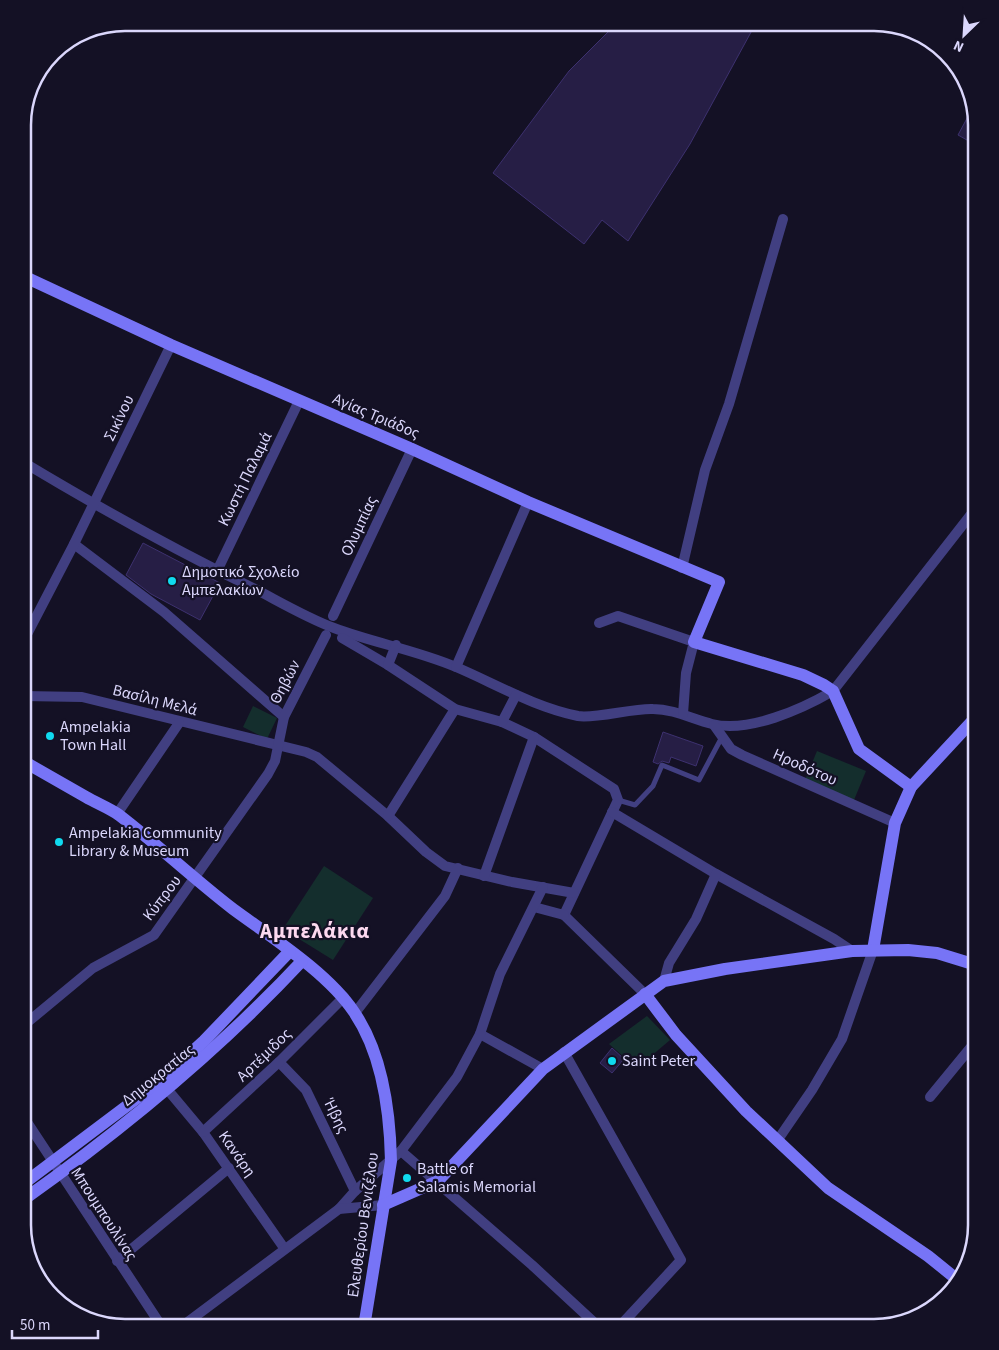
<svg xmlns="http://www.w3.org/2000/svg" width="999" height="1350" viewBox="0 0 999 1350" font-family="'Source Sans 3',sans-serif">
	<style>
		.green { fill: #142e2d }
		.building { fill: #261e45; stroke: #3d316f }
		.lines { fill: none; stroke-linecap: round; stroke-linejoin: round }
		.lane { stroke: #413f81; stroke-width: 5 }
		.street { stroke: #413f81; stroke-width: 10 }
		.secondary { stroke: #7774f6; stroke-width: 12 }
		.poi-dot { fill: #10daef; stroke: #141125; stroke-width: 2 }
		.labels { text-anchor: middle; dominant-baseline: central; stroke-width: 4.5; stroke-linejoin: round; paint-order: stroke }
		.street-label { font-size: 16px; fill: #dbd7fc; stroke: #141125 }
		.poi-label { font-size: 16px; fill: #dbd7fc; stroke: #141125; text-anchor: start }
		.district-label { font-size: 21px; font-weight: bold; letter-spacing: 1px; fill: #fdd9f0; stroke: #141125 }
		.rim { fill: none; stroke: #dbd7fc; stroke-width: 2.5 }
	</style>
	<rect width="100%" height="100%" fill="#141125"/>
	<g class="green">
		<polygon points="253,706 277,718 267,739 243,727"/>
		<polygon points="817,751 866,771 854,800 805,780"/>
		<polygon points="324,866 373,898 333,960 283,929"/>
		<polygon points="647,1016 670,1040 637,1068 609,1044"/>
	</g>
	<g class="building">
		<polygon points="617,23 756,23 690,144 628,241 602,220 584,244 493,173 569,71"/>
		<polygon points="972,109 976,125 976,145 958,135"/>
		<polygon points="143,543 220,583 200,620 151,594 126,575"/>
		<polygon points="663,732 703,746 696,766 671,757 669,763 662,761 658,764 653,762"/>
		<polygon points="612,1048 624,1059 612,1073 600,1063"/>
	</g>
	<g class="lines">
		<polyline class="lane" points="618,800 635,805 653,786 662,765 699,780 722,737"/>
		<g class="street">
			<polyline points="23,290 28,279"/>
			<path d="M23 462C98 507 175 550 255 589 280 602 307 618 334 628 374 643 416 650 456 667 496 684 534 707 578 716 595 719 633 708 653 709 674 709 692 719 712 724 749 733 802 709 833 691L976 508"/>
			<polyline points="74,544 164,612 284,717"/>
			<polyline points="682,568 705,470 729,404 783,219"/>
			<polyline points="217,571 299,401"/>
			<polyline points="333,616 412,449"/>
			<polyline points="599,623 618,616 694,642 686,673 683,714"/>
			<polyline points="342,638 388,665 455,709 502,722 534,737 614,789 618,800 564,915 645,994"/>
			<polyline points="23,642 74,544 171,345"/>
			<polyline points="388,665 396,645"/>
			<polyline points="456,667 528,502"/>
			<polyline points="23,696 82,697 306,752 317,757 388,816 426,852 445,866 512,882 574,893"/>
			<polyline points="502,722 516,695"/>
			<polyline points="714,725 731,749 742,755 895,823"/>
			<polyline points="612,812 716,874 834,939 852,951"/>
			<polyline points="117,814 179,723"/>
			<polyline points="388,816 455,709"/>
			<polyline points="484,876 534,737"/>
			<polyline points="534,907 564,915"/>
			<polyline points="664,981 669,963 696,919 716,874"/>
			<polyline points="355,1013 445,896 458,868"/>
			<polyline points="23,1026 93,968 154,935 268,774 275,761 284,717 326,635"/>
			<polyline points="480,1034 543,1069"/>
			<polyline points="564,1052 681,1260 619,1327"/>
			<polyline points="279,1062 306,1090 355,1191"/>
			<polyline points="162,1083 203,1132 284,1248"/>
			<polyline points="930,1097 976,1041"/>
			<polyline points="23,1116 162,1327"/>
			<polyline points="203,1132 279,1062 344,997"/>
			<polyline points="777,1141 812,1090 842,1039 873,950"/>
			<polyline points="401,1151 457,1077 480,1034 500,974 543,887"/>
			<polyline points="339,1209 355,1191 401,1151 532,1265 599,1327"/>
			<polyline points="117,1261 229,1168"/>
			<polyline points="181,1327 339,1209 383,1205"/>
		</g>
		<g class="secondary">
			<polyline points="23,276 171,345 412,449 528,502 719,582 694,642 803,675 824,685 833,691 859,749 911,787"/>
			<path d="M23 761C44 773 65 785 86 797 96 803 109 808 119 815 158 845 194 879 233 909 271 937 328 973 354 1012 382 1053 390 1112 391 1161L364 1327"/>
			<polyline points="873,950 895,823 911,787 976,717"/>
			<polyline points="645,994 676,1035 746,1111 828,1188 928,1256 959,1281"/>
			<polyline points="23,1184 160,1081 204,1041 290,951"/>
			<path d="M23 1200C123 1129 218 1051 302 961"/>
			<polyline points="383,1205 438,1181 543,1069 664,981 725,969 852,951 908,950 937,953 976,965"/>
		</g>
	</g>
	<g class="poi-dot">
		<circle cx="172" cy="581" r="5"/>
		<circle cx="50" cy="736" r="5"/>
		<circle cx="59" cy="842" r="5"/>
		<circle cx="612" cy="1061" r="5"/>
		<circle cx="407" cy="1178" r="5"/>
	</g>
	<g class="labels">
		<g class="street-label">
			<text transform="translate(376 416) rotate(23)">Αγίας Τριάδος</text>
			<text transform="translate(119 418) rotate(-64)">Σικίνου</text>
			<text transform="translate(245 479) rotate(-64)">Κωστή Παλαμά</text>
			<text transform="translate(359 526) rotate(-65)">Ολυμπίας</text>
			<text transform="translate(285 682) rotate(-62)">Θηβών</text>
			<text transform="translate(155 700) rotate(14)">Βασίλη Μελά</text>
			<text transform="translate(805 767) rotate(24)">Ηροδότου</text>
			<text transform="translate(162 898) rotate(-53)">Κύπρου</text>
			<text transform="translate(264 1055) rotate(-44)">Αρτέμιδος</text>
			<text transform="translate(158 1075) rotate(-39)">Δημοκρατίας</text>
			<text transform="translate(336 1116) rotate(64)">Ήβης</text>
			<text transform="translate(237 1154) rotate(55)">Κανάρη</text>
			<text transform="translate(104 1214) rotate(57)">Μπουμπουλίνας</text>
			<text transform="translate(363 1225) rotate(-82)">Ελευθερίου Βενιζέλου</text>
		</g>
		<g class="poi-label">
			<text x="182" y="572">Δημοτικό Σχολείο<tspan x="182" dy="18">Αμπελακίων</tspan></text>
			<text x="60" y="727">Ampelakia<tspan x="60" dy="18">Town Hall</tspan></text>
			<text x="69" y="833">Ampelakia Community<tspan x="69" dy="18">Library &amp; Museum</tspan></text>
			<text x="622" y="1061">Saint Peter</text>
			<text x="417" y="1169">Battle of<tspan x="417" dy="18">Salamis Memorial</tspan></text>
		</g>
		<g class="district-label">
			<text x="315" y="931">Αμπελάκια</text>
		</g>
	</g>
	<path d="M0 0H999V1350H0ZM125 31H874A94 94 0 0 1 968 125V1225A94 94 0 0 1 874 1319H125A94 94 0 0 1 31 1225V125A94 94 0 0 1 125 31Z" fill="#141125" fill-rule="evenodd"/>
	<path class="rim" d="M125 31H874A94 94 0 0 1 968 125V1225A94 94 0 0 1 874 1319H125A94 94 0 0 1 31 1225V125A94 94 0 0 1 125 31Z"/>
	<g transform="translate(964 35) rotate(205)" stroke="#141125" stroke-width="4" paint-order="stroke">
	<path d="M0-4L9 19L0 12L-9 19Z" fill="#dbd7fc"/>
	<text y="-8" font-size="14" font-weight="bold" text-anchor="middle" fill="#dbd7fc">N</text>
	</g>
	<path d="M12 1330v8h86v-8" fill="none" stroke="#dbd7fc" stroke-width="2.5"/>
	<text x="20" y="1330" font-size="15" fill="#dbd7fc" stroke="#141125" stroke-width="4" paint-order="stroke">50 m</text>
</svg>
